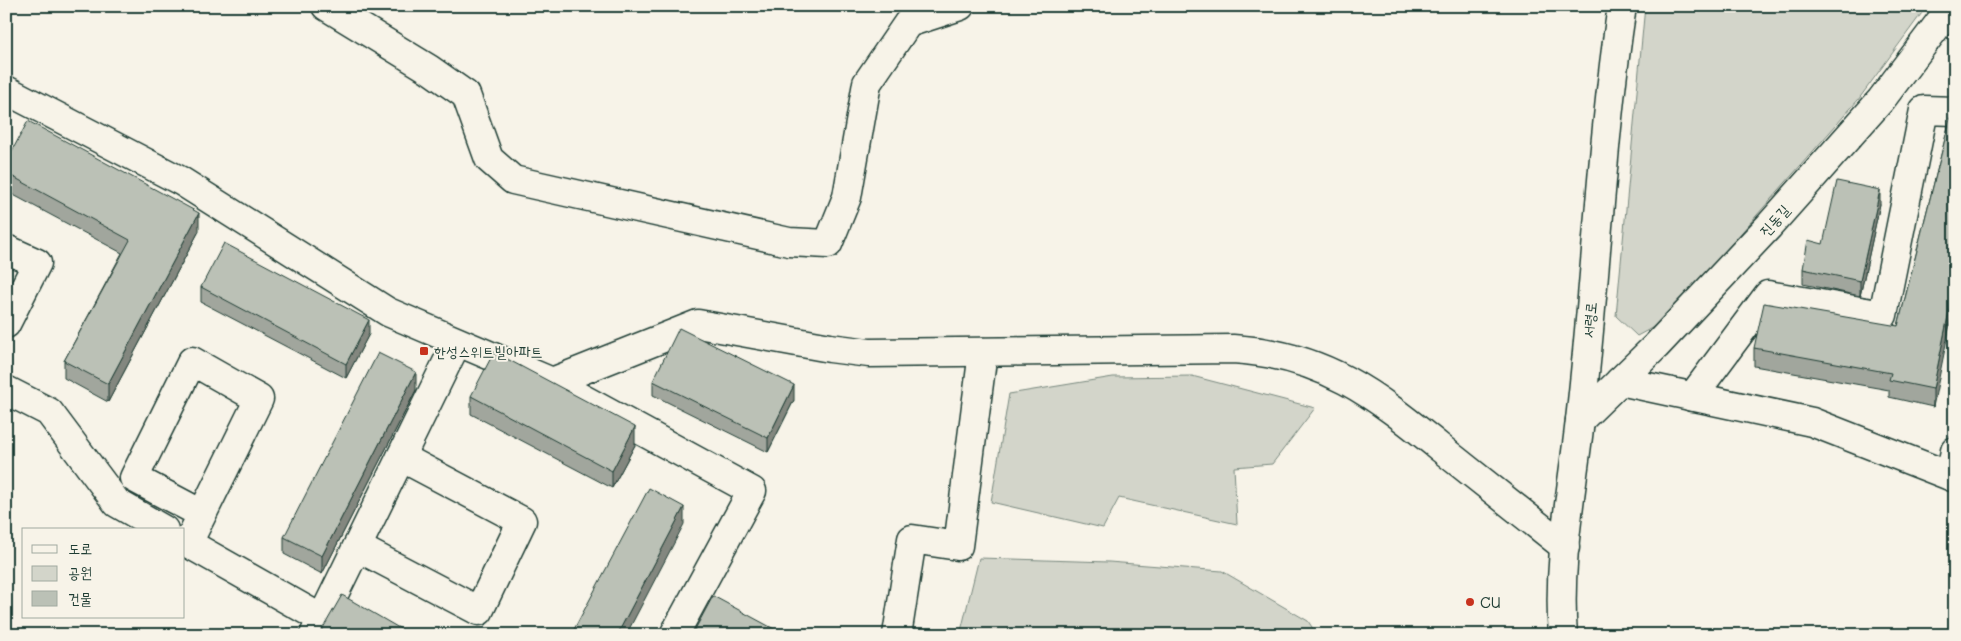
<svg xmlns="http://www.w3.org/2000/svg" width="1961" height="641" viewBox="0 0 1961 641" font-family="Mali,'Poor Story',sans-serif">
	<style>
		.green { fill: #d3d5ca; stroke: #79897f }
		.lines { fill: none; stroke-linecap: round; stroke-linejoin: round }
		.minor-casing { stroke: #1f3d34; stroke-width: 31 }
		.minor { stroke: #f7f3e8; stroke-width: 28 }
		.wall { fill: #a1a69d; stroke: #1f3d34 }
		.shaded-wall { fill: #83877f; stroke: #1f3d34 }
		.building { fill: #bbc1b6; stroke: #1f3d34 }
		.poi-dot { fill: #c8321e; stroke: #f7f3e8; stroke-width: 2 }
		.labels { text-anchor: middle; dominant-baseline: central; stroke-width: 4; stroke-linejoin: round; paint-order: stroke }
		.street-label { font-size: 15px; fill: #1f3d34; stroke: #f7f3e8 }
		.poi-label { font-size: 15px; fill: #1f3d34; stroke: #f7f3e8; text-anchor: start }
	</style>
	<rect width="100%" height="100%" fill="#f7f3e8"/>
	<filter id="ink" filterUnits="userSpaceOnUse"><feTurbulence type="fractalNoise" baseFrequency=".02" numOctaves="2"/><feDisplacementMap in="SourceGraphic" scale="10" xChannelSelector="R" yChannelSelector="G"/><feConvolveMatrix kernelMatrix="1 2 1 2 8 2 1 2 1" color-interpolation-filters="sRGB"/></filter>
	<g filter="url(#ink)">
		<g class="green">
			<polygon points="1645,6 1927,6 1858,100 1663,322 1637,336 1616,316"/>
			<polygon points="1192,376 1315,408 1272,464 1234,467 1237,524 1119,498 1103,528 991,502 1009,394 1113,377"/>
			<polygon points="979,558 1109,562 1222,571 1308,621 1317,635 960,635"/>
		</g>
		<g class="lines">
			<defs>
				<g id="minor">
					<polyline points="326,6 429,69 466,95 489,159 513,180 789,242 828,244 847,197 867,83 908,23 960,6"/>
					<polyline points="6,90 181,181 388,312 552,382 752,491 674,635"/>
					<polyline points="6,249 37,263 6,324"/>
					<polyline points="1620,381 1812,422 1955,478"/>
					<path d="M552 382 698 324 830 348 869 353 1233 349C1328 355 1377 397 1448 454 1487 485 1526 516 1565 547"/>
					<polyline points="6,390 49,412 117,503 164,530"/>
					<polyline points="1692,397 1768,295 1883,315 1924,110 1955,111"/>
					<polyline points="1580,420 1656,346 1769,226 1881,100 1952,6"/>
					<polyline points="1950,476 1955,451"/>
					<polyline points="184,541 322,619"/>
					<polyline points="188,543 259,399 192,361 134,478 202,514"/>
					<polyline points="357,547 479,611 522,521 401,457"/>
					<polyline points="314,635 457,342"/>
					<polyline points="897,635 912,539 958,546 983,352"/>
					<path d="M1563 635C1557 563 1572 491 1580 420 1596 282 1601 144 1622 6"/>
				</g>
			</defs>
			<use href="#minor" class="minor-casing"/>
			<use href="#minor" class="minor"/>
		</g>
		<g class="wall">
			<polygon points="1951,115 1933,407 1889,397 1889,390 1754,366 1754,348 1898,326"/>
			<polygon points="6,162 199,231 108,402 64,378 64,361 122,253 6,191"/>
			<polygon points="1880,204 1860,296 1803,284 1803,269 1823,244"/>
			<polygon points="201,287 369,334 346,378 201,302"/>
			<polygon points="653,381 794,400 768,452 653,395"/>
			<polygon points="416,390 322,574 284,554 284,537"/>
			<polygon points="471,396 635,445 612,488 471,414"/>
		</g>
		<g class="shaded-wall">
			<polygon points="1880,190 1880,204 1860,296 1860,281"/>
			<polygon points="199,213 199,231 108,402 108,384"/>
			<polygon points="1955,282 1955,300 1933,407 1933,389"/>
			<polygon points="369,320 369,334 346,378 346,364"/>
			<polygon points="416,372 416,390 322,574 322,556"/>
			<polygon points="794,385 794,400 768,452 768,438"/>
			<polygon points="635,427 635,445 612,488 612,471"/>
			<polygon points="684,507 684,524 626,635 617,635"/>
		</g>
		<g class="building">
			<polygon points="1951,115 1955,115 1955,282 1933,389 1889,380 1891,373 1754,348 1764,303 1898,326"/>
			<polygon points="28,121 199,213 108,384 64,361 130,240 6,173 6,162"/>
			<polygon points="1837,181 1880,190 1860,281 1803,269 1808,240 1823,244"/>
			<polygon points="224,243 369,320 346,364 201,287"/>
			<polygon points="679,328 794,385 768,438 653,381"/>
			<polygon points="494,352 635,427 612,471 471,396"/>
			<polygon points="378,353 416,372 322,556 284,537"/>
			<polygon points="649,488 684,507 617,635 571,635"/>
			<polygon points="342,595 411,635 319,635"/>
			<polygon points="713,596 776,630 774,635 692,635"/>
		</g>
	</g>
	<g class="poi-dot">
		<rect x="419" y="346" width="10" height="10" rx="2.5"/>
		<circle cx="1470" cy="602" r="5"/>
	</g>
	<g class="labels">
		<g class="street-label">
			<text transform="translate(1774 220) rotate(-48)">진동길</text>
			<text transform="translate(1589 320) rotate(-85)">서령로</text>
		</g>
		<g class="poi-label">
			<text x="434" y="351">한성스위트빌아파트</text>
			<text x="1480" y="602">CU</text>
		</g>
	</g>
	<rect width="1961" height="641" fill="none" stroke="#f7f3e8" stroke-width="25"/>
	<rect x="12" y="12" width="1936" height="616" fill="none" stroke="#1f3d34" stroke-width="2" filter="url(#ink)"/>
	<rect x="22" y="528" width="162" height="90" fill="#f7f3e8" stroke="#a1aaa0"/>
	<rect x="32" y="545" width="25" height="8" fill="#f7f3e8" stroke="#a1aaa0"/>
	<text x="68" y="554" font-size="15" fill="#1f3d34">도로</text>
	<rect x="32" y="566" width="25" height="15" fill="#d3d5ca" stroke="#a1aaa0"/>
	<text x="68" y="578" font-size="15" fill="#1f3d34">공원</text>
	<rect x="32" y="591" width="25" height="15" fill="#bbc1b6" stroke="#a1aaa0"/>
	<text x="68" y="604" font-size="15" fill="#1f3d34">건물</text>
</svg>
